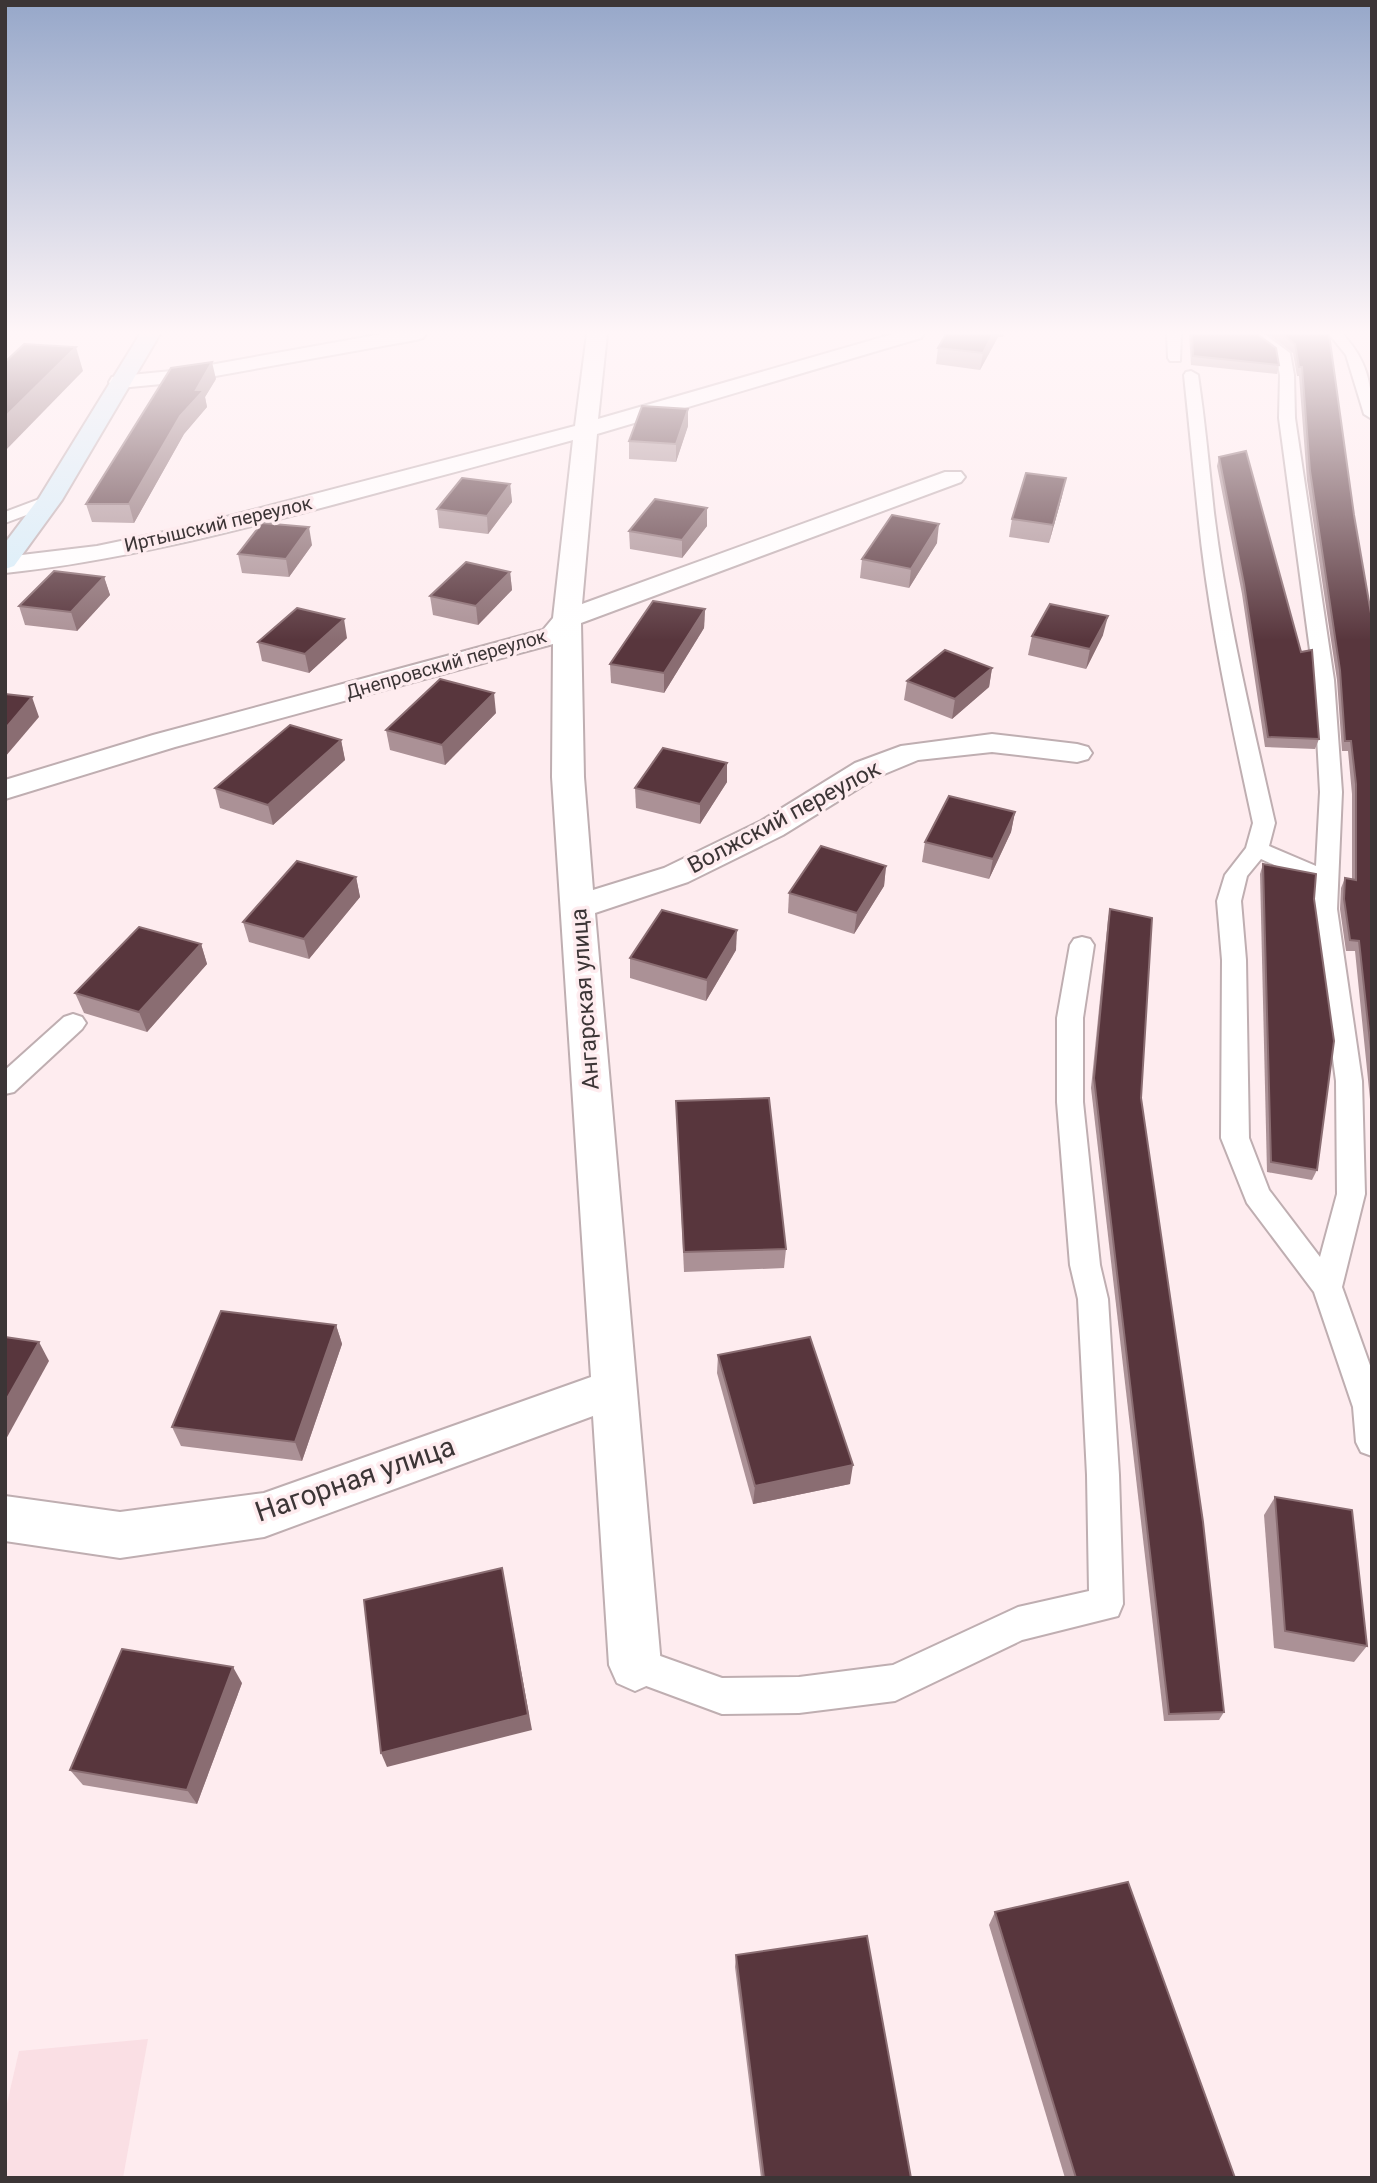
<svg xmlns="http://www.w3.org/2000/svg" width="1377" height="2183" viewBox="0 0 1377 2183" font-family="Roboto,sans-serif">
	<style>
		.built { fill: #fadfe4 }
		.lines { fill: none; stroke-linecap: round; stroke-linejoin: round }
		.lane-casing { stroke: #bfaeb1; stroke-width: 4 }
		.street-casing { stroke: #bfaeb1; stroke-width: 4 }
		.secondary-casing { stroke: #bfaeb1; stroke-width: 4 }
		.lane { fill: #fff; fill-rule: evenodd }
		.street { fill: #fff; fill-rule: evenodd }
		.secondary { fill: #d6edf9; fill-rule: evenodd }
		.wall { fill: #ab9196 }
		.shaded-wall { fill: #8a6d72 }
		.building { fill: #58363d; stroke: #8a6d72; stroke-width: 2 }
		.labels { text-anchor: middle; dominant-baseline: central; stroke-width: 7; stroke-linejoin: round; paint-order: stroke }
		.far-street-label { font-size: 19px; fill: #3c3536; stroke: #feecef }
		.street-label { font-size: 23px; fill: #3c3536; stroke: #feecef }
		.near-street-label { font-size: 28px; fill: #3c3536; stroke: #feecef }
	</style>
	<rect width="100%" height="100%" fill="#feecef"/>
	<polygon class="built" points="148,2039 123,2178 5,2178 5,2112 19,2051"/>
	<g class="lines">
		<defs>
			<g id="lane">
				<polygon points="1167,334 1181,334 1180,361 1170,361 1168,358"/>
				<path d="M1248 334H1264L1290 353 1294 375 1295 418 1334 680 1342 792 1337 909 1362 1081 1365 1194 1342 1287 1372 1371V1456L1361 1452 1356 1442 1353 1407 1314 1292 1247 1203 1221 1138 1222 960 1217 901 1225 875 1246 848 1253 823C1231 721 1208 617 1198 513 1193 467 1189 421 1184 375L1186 372 1191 371 1198 375C1205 421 1209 467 1214 513 1227 618 1252 721 1275 823L1269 846 1316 866 1320 792 1314 680 1279 418 1280 375 1276 355ZM1261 859 1315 883 1313 909 1336 1081 1337 1194 1320 1257 1269 1190 1249 1138 1246 960 1241 901 1247 876Z"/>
				<path d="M1329 334H1343C1367 361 1372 383 1372 419L1364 414 1346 355Z"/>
				<polygon points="50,495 58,500 56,504 5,523 5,512"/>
				<polygon points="1082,937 1090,939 1094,945 1083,1018 1083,1102 1100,1265 1108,1299 1119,1475 1123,1604 1118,1616 1022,1640 895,1701 799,1713 722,1714 622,1677 617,1665 622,1653 635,1647 722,1678 799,1677 893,1665 1018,1607 1089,1591 1087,1475 1078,1299 1070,1265 1057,1102 1057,1018 1070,945 1074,939"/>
				<polygon points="73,1014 82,1017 86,1023 82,1029 14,1092 5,1094 5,1070 64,1017"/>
			</g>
			<g id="street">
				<polygon points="382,334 426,334 423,338 416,340 182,382 120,388 112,387 109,382 112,377 120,376 182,370"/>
				<path d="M587 334H607L598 419 893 334H924L921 338 597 434 582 604 945 472H961L965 477 961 482 581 623 584 777 593 890 664 868 761 821 855 763 901 746 992 734 1077 744 1088 747 1092 753 1088 759 1077 762 992 752 918 760 877 777 783 835 688 882 595 913 661 1665 653 1683 635 1691 617 1683 609 1665 593 1416 264 1537 120 1558 5 1541V1496L120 1512 264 1493 591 1377 552 777 553 644 175 747 5 799V780L153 735 543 630 553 618 573 440C493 462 413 483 332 505 224 534 117 561 5 573V557L97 546 188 527 575 426Z"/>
			</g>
			<polygon id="secondary" points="140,334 160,334 62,500 14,566 5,569 5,543 39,498"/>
		</defs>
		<use href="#lane" class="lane-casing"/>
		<use href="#street" class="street-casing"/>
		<use href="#secondary" class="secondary-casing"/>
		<use href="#lane" class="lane"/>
		<use href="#street" class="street"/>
		<use href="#secondary" class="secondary"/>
	</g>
	<g class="wall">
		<polygon points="946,334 1004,334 1003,337 998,337 980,370 936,364 938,348"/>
		<polygon points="1189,334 1257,334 1279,365 1277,374 1191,365"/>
		<polygon points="1268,334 1329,334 1354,515 1372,619 1372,1119 1355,951 1346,951 1340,909 1341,888 1345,878 1352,879 1352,794 1348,751 1342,751 1337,680 1307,480 1299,376 1297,376 1293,353"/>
		<polygon points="216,379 205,397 207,407 184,434 134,523 92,522 86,504"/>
		<polygon points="688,426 676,462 629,459 629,441"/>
		<polygon points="1219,457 1319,739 1315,749 1265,747 1242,594 1217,466"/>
		<polygon points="510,484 512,502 488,534 439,528 437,509"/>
		<polygon points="1062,496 1049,543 1009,537 1012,519"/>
		<polygon points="707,526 682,558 630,549 629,531"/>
		<polygon points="937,543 909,588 860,578 862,559"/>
		<polygon points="312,545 289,577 242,573 238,554"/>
		<polygon points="510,572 512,590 478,625 433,615 430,596"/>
		<polygon points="104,577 110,595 77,631 25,625 19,606"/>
		<polygon points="705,609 704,628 664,693 611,683 610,664"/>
		<polygon points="1103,635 1086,669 1028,655 1032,636"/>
		<polygon points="347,638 309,673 262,661 258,642"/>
		<polygon points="992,668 989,687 952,719 904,700 907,681"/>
		<polygon points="496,713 445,765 390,750 386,730"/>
		<polygon points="341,740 345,760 273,825 220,808 215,788"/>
		<polygon points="727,782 700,824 636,808 635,788"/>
		<polygon points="1015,812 1011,832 989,879 922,862 925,842"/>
		<polygon points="1263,864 1314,899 1317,1170 1312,1180 1267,1172 1260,874"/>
		<polygon points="886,866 884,886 854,934 788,913 789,893"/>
		<polygon points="356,877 360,897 309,959 249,942 243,922"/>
		<polygon points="1110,909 1141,1098 1224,1712 1219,1720 1164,1721 1091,1088 1108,919"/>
		<polygon points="201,944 207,964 147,1032 84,1013 75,993"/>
		<polygon points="736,950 706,1001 630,978 630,958"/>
		<polygon points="676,1101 786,1249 784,1268 684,1272"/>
		<polygon points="336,1325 342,1344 302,1461 181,1446 172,1427"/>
		<polygon points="718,1355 850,1484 753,1504 717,1373"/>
		<polygon points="1275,1497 1367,1646 1354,1662 1274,1648 1264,1515"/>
		<polygon points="242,1683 197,1804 83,1785 70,1770"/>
		<polygon points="995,1912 1235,2178 1065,2178 989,1925"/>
		<polygon points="736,1955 911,2178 761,2178 735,1967"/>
	</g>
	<g class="shaded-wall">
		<polygon points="993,334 998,334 998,337 980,370 983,353"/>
		<polygon points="76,347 83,371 5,451 5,417"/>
		<polygon points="212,362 216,379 205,397 207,407 184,434 134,523 129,504"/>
		<polygon points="688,409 688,426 676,462 676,444"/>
		<polygon points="1066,478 1062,496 1049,543 1053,525"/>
		<polygon points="510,484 512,502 488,534 487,516"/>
		<polygon points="707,508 707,526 682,558 682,540"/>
		<polygon points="939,524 937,543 909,588 911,569"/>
		<polygon points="309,527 312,545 289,577 286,559"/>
		<polygon points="510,572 512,590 478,625 476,606"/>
		<polygon points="104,577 110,595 77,631 71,612"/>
		<polygon points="705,609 704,628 664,693 664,673"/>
		<polygon points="1108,616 1103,635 1086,669 1090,649"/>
		<polygon points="344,619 347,638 309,673 305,654"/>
		<polygon points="992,668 989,687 952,719 955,699"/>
		<polygon points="494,693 496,713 445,765 442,745"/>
		<polygon points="32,697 39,717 5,757 5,729"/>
		<polygon points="341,740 345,760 273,825 268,805"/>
		<polygon points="727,763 727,782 700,824 700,804"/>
		<polygon points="1015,812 1011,832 989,879 993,859"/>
		<polygon points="886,866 884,886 854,934 857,913"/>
		<polygon points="356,877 360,897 309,959 304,939"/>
		<polygon points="737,930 736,950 706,1001 707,980"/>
		<polygon points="201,944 207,964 147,1032 139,1012"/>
		<polygon points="336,1325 342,1344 302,1461 295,1442"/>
		<polygon points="39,1342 49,1361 5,1441 5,1402"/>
		<polygon points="853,1465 850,1484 753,1504 755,1486"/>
		<polygon points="502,1568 532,1730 387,1767 381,1753"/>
		<polygon points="233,1667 242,1683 197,1804 187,1790"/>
	</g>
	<g class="building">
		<polygon points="946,334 993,334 983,353 938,348"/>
		<polygon points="1192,334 1257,334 1276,348 1279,365 1193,356"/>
		<polygon points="1282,334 1329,334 1354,515 1372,619 1372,1060 1359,941 1350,940 1344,899 1345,878 1356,880 1356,784 1351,741 1345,741 1340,670 1310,471 1302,367 1299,367 1295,344"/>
		<polygon points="24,344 76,347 5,417 5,362"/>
		<polygon points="212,362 196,390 204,390 180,416 129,504 86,504 171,368"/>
		<polygon points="642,406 688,409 676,444 629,441"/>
		<polygon points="1246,451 1301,652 1312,650 1319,739 1268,737 1244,584 1219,457"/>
		<polygon points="1026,473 1066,478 1053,525 1012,519"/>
		<polygon points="462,478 510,484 487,516 437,509"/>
		<polygon points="655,499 707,508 682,540 629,531"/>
		<polygon points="892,515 939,524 911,569 862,559"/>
		<polygon points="262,523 309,527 286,559 238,554"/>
		<polygon points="466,562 510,572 476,606 430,596"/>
		<polygon points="54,571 104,577 71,612 19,606"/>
		<polygon points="653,601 705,609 664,673 610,664"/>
		<polygon points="1050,604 1108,616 1090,649 1032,636"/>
		<polygon points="297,608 344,619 305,654 258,642"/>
		<polygon points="945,650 992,668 955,699 907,681"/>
		<polygon points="440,679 494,693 442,745 386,730"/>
		<polygon points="5,694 32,697 5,729"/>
		<polygon points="290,725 341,740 268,805 215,788"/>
		<polygon points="663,748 727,763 700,804 635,788"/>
		<polygon points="949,796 1015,812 993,859 925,842"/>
		<polygon points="821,846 886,866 857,913 789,893"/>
		<polygon points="297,861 356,877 304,939 243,922"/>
		<polygon points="1263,864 1316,874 1314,899 1334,1041 1317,1170 1271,1162"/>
		<polygon points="1110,909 1152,918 1141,1098 1203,1522 1224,1712 1169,1714 1094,1078"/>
		<polygon points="662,910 737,930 707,980 630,958"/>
		<polygon points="139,927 201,944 139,1012 75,993"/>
		<polygon points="769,1098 786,1249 684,1252 676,1101"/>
		<polygon points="221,1311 336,1325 295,1442 172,1427"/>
		<polygon points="5,1337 39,1342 5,1402"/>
		<polygon points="810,1337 853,1465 755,1486 718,1355"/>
		<polygon points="1275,1497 1352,1510 1367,1646 1285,1631"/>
		<polygon points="502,1568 528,1715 381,1753 364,1600"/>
		<polygon points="122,1649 233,1667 187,1790 70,1770"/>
		<polygon points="1128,1882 1235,2178 1076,2178 995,1912"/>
		<polygon points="867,1936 911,2178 764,2178 736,1955"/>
	</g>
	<linearGradient id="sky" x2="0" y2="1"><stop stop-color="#96a7c9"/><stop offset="0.52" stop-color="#fff6f8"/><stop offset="1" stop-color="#fff6f8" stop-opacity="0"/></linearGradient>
	<rect width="1377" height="640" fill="url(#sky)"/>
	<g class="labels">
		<g class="far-street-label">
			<text transform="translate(218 524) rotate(-13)">Иртышский переулок</text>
			<text transform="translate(446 664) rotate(-16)">Днепровский переулок</text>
		</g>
		<g class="street-label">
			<text transform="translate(784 817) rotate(-28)">Волжский переулок</text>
			<text transform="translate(585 999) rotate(-94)">Ангарская улица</text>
		</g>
		<g class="near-street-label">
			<text transform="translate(355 1479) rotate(-19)">Нагорная улица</text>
		</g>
	</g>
	<rect width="1377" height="2183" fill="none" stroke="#3c3536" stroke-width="14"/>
</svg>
